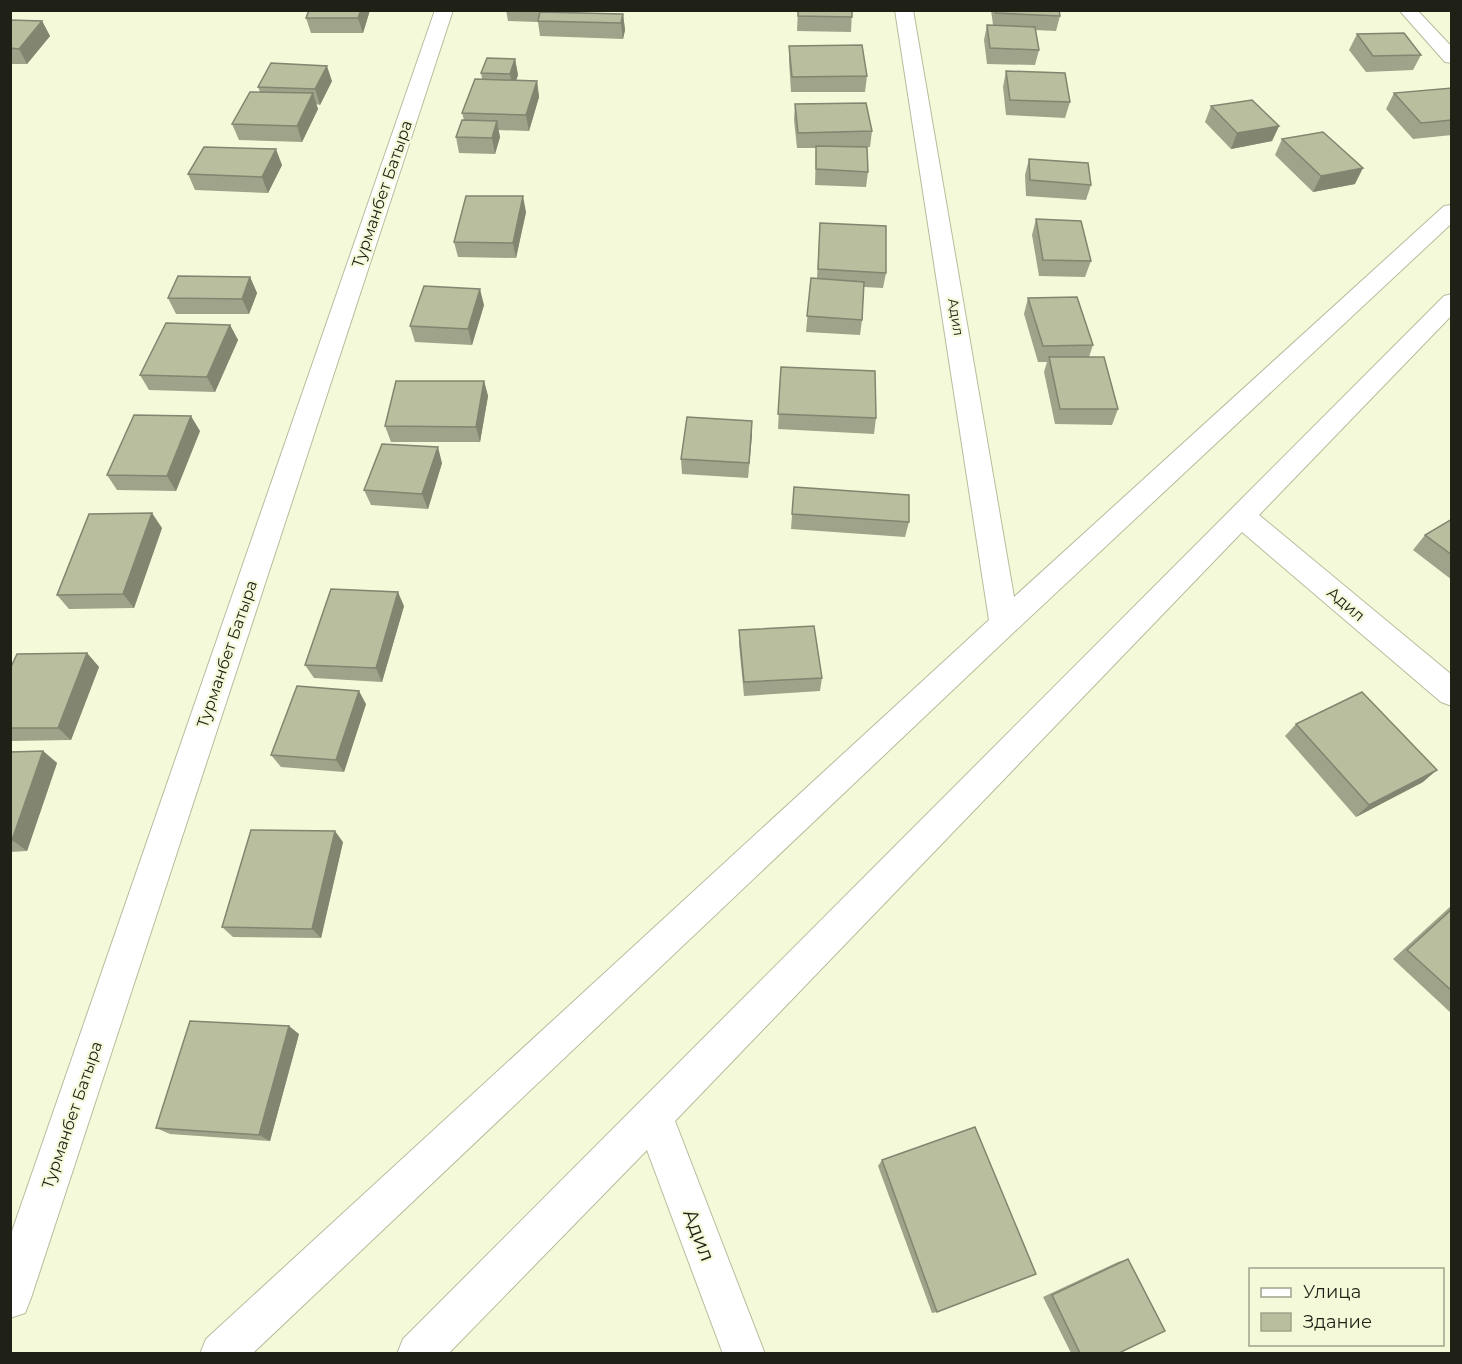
<svg xmlns="http://www.w3.org/2000/svg" width="1462" height="1364" viewBox="0 0 1462 1364" font-family="Montserrat,sans-serif">
	<style>
		.lines { fill: none; stroke-linecap: round; stroke-linejoin: round }
		.street-casing { stroke: #b7bc9d; stroke-width: 2 }
		.street { fill: #fff; fill-rule: evenodd }
		.wall { fill: #9fa389 }
		.shaded-wall { fill: #82856f }
		.building { fill: #b9be9f; stroke: #82856f; stroke-width: 1.5 }
		.labels { text-anchor: middle; dominant-baseline: central; stroke-width: 4.5; stroke-linejoin: round; paint-order: stroke }
		.far-street-label { font-size: 14px; fill: #1f2116; stroke: #f4fad9 }
		.street-label { font-size: 16px; fill: #1f2116; stroke: #f4fad9 }
		.near-street-label { font-size: 20px; fill: #1f2116; stroke: #f4fad9 }
	</style>
	<rect width="100%" height="100%" fill="#f4fad9"/>
	<g class="lines">
		<defs>
			<g id="street">
				<polygon points="435,10 453,10 31,1298 25,1313 10,1318 10,1237"/>
				<polygon points="895,10 913,10 1014,597 1444,206 1452,205 1452,223 1014,632 252,1354 200,1354 206,1339 989,620"/>
				<polygon points="1399,10 1417,10 1452,47 1452,63 1445,62"/>
				<polygon points="1452,294 1452,315 1259,515 1452,675 1452,706 1441,702 1242,532 675,1121 765,1354 723,1354 647,1150 448,1354 397,1354 403,1339 1444,296"/>
			</g>
		</defs>
		<use href="#street" class="street-casing"/>
		<use href="#street" class="street"/>
	</g>
	<g class="wall">
		<polygon points="309,10 370,10 363,33 311,33 306,18"/>
		<polygon points="506,10 553,10 553,12 623,14 625,30 623,39 540,36 538,22 508,21"/>
		<polygon points="798,10 852,10 851,32 797,31"/>
		<polygon points="991,10 1059,10 1060,16 1056,31 1035,30 1039,50 1035,65 987,64 984,40 987,25 993,25"/>
		<polygon points="10,20 42,21 50,36 27,64 10,64"/>
		<polygon points="1357,34 1421,55 1413,70 1366,72 1349,50"/>
		<polygon points="789,46 867,76 865,92 791,92 789,61"/>
		<polygon points="515,59 518,75 516,80 537,81 539,97 529,131 498,130 500,137 495,154 459,153 456,137 464,120 462,113 482,79 481,73"/>
		<polygon points="1006,71 1070,102 1065,118 1006,115 1003,87"/>
		<polygon points="332,81 320,105 316,104 318,109 302,142 239,140 232,124 260,92 258,87"/>
		<polygon points="1452,88 1452,135 1413,139 1386,109 1394,93"/>
		<polygon points="795,104 872,131 870,147 864,147 868,172 866,187 815,185 816,148 797,148 794,120"/>
		<polygon points="1211,106 1279,126 1272,141 1231,149 1205,122"/>
		<polygon points="1282,139 1355,184 1313,192 1275,155"/>
		<polygon points="1029,159 1091,185 1086,200 1026,196 1025,175"/>
		<polygon points="282,165 268,193 195,190 188,174"/>
		<polygon points="526,212 516,258 458,257 454,242"/>
		<polygon points="1036,219 1091,261 1085,277 1039,276 1032,235"/>
		<polygon points="820,223 886,273 883,288 864,287 862,320 860,335 806,332 811,278 817,279"/>
		<polygon points="250,277 257,293 249,314 176,314 168,298"/>
		<polygon points="1028,298 1093,345 1089,357 1118,409 1112,425 1055,424 1044,372 1047,362 1038,362 1024,314"/>
		<polygon points="484,305 472,345 415,342 410,326"/>
		<polygon points="230,325 238,340 215,392 149,390 140,375"/>
		<polygon points="781,367 876,418 874,434 778,429"/>
		<polygon points="484,381 488,396 480,442 391,442 385,426"/>
		<polygon points="752,421 748,478 682,474 681,459"/>
		<polygon points="200,431 176,491 117,490 107,475"/>
		<polygon points="442,463 428,509 371,505 364,490"/>
		<polygon points="794,487 909,522 905,537 791,529"/>
		<polygon points="1452,519 1452,580 1413,550 1425,535"/>
		<polygon points="162,528 134,608 69,609 57,595"/>
		<polygon points="404,606 382,682 314,678 305,665"/>
		<polygon points="739,630 822,678 820,691 744,696 739,644"/>
		<polygon points="87,653 99,667 71,740 10,741 10,669"/>
		<polygon points="366,704 344,772 281,767 271,755"/>
		<polygon points="1296,724 1423,782 1356,817 1285,736"/>
		<polygon points="43,751 57,763 27,851 10,852 10,752"/>
		<polygon points="343,842 321,938 233,937 222,927"/>
		<polygon points="1452,905 1452,1014 1393,959"/>
		<polygon points="299,1034 270,1141 170,1134 156,1128"/>
		<polygon points="882,1160 937,1312 932,1313 878,1166"/>
		<polygon points="1128,1259 1119,1353 1071,1353 1043,1297 1118,1262"/>
	</g>
	<g class="shaded-wall">
		<polygon points="361,10 370,10 363,33 358,18"/>
		<polygon points="623,14 625,30 623,39 621,23"/>
		<polygon points="42,21 50,36 27,64 19,49"/>
		<polygon points="515,59 518,75 513,90 510,74"/>
		<polygon points="327,66 332,81 320,105 315,89"/>
		<polygon points="537,81 539,97 529,131 526,115"/>
		<polygon points="313,93 318,109 302,142 297,126"/>
		<polygon points="497,121 500,137 495,154 492,138"/>
		<polygon points="1279,126 1272,141 1231,149 1237,133"/>
		<polygon points="276,149 282,165 268,193 262,177"/>
		<polygon points="1363,168 1355,184 1313,192 1321,176"/>
		<polygon points="523,196 526,212 516,258 513,243"/>
		<polygon points="250,277 257,293 249,314 242,299"/>
		<polygon points="480,289 484,305 472,345 468,329"/>
		<polygon points="230,325 238,340 215,392 207,377"/>
		<polygon points="484,381 488,396 480,442 476,427"/>
		<polygon points="191,416 200,431 176,491 167,476"/>
		<polygon points="752,421 752,436 748,478 749,463"/>
		<polygon points="438,447 442,463 428,509 422,494"/>
		<polygon points="152,513 162,528 134,608 123,594"/>
		<polygon points="398,592 404,606 382,682 376,668"/>
		<polygon points="87,653 99,667 71,740 58,728"/>
		<polygon points="359,691 366,704 344,772 336,760"/>
		<polygon points="43,751 57,763 27,851 12,840"/>
		<polygon points="1437,770 1423,782 1356,817 1369,805"/>
		<polygon points="335,831 343,842 321,938 312,929"/>
		<polygon points="289,1026 299,1034 270,1141 259,1135"/>
	</g>
	<g class="building">
		<polygon points="309,10 361,10 358,18 306,18"/>
		<polygon points="798,10 852,10 852,17 798,16"/>
		<polygon points="996,10 1059,10 1060,16 996,13"/>
		<polygon points="540,12 623,14 621,23 538,21"/>
		<polygon points="10,20 42,21 19,49 10,48"/>
		<polygon points="987,25 1035,27 1039,50 990,48"/>
		<polygon points="1404,33 1421,55 1373,56 1357,34"/>
		<polygon points="862,45 867,76 792,77 789,46"/>
		<polygon points="487,58 515,59 510,74 481,73"/>
		<polygon points="271,63 327,66 315,89 258,87"/>
		<polygon points="1006,71 1065,73 1070,102 1010,100"/>
		<polygon points="475,79 537,81 526,115 462,113"/>
		<polygon points="1452,88 1452,120 1421,123 1394,93"/>
		<polygon points="250,92 313,93 297,126 232,124"/>
		<polygon points="1252,100 1279,126 1237,133 1211,106"/>
		<polygon points="866,103 872,131 798,133 795,104"/>
		<polygon points="462,120 497,121 492,138 456,137"/>
		<polygon points="1323,132 1363,168 1321,176 1282,139"/>
		<polygon points="816,146 867,147 868,172 816,169"/>
		<polygon points="204,147 276,149 262,177 188,174"/>
		<polygon points="1029,159 1088,163 1091,185 1030,180"/>
		<polygon points="466,196 523,196 513,243 454,242"/>
		<polygon points="1036,219 1081,221 1091,261 1043,260"/>
		<polygon points="820,223 886,226 886,273 818,269"/>
		<polygon points="178,276 250,277 242,299 168,298"/>
		<polygon points="811,278 864,282 862,320 807,316"/>
		<polygon points="424,286 480,289 468,329 410,326"/>
		<polygon points="1077,297 1093,345 1043,346 1028,298"/>
		<polygon points="166,323 230,325 207,377 140,375"/>
		<polygon points="1049,357 1104,357 1118,409 1060,409"/>
		<polygon points="781,367 875,371 876,418 778,414"/>
		<polygon points="396,381 484,381 476,427 385,426"/>
		<polygon points="134,415 191,416 167,476 107,475"/>
		<polygon points="687,417 752,421 749,463 681,459"/>
		<polygon points="382,444 438,447 422,494 364,490"/>
		<polygon points="794,487 909,495 909,522 792,514"/>
		<polygon points="152,513 123,594 57,595 89,514"/>
		<polygon points="1452,519 1452,555 1425,535"/>
		<polygon points="331,589 398,592 376,668 305,665"/>
		<polygon points="814,626 822,678 744,682 739,630"/>
		<polygon points="87,653 58,728 10,728 10,669 17,654"/>
		<polygon points="297,686 359,691 336,760 271,755"/>
		<polygon points="1362,692 1437,770 1369,805 1296,724"/>
		<polygon points="43,751 12,840 10,840 10,752"/>
		<polygon points="251,830 335,831 312,929 222,927"/>
		<polygon points="1452,909 1452,991 1407,950"/>
		<polygon points="190,1021 289,1026 259,1135 156,1128"/>
		<polygon points="975,1127 1036,1274 937,1312 882,1160"/>
		<polygon points="1128,1259 1165,1331 1119,1353 1080,1353 1052,1295"/>
	</g>
	<g class="labels">
		<g class="far-street-label">
			<text transform="translate(956 317) rotate(81)">Адил</text>
		</g>
		<g class="street-label">
			<text transform="translate(382 194) rotate(-71)">Турманбет Батыра</text>
			<text transform="translate(1346 604) rotate(40)">Адил</text>
			<text transform="translate(227 654) rotate(-71)">Турманбет Батыра</text>
			<text transform="translate(72 1115) rotate(-71)">Турманбет Батыра</text>
		</g>
		<g class="near-street-label">
			<text transform="translate(699 1235) rotate(69)">Адил</text>
		</g>
	</g>
	<rect width="1462" height="1364" fill="none" stroke="#1f2116" stroke-width="24"/>
	<rect x="1249" y="1268" width="195" height="78" fill="#f4fad9" stroke="#9fa38b" stroke-width="1.5"/>
	<rect x="1261" y="1288" width="30" height="9" fill="#ffffff" stroke="#9fa38b" stroke-width="1.5"/>
	<text x="1303" y="1298" font-size="18" fill="#1f2116">Улица</text>
	<rect x="1261" y="1313" width="30" height="18" fill="#b9be9f" stroke="#9fa38b" stroke-width="1.5"/>
	<text x="1303" y="1328" font-size="18" fill="#1f2116">Здание</text>
</svg>
